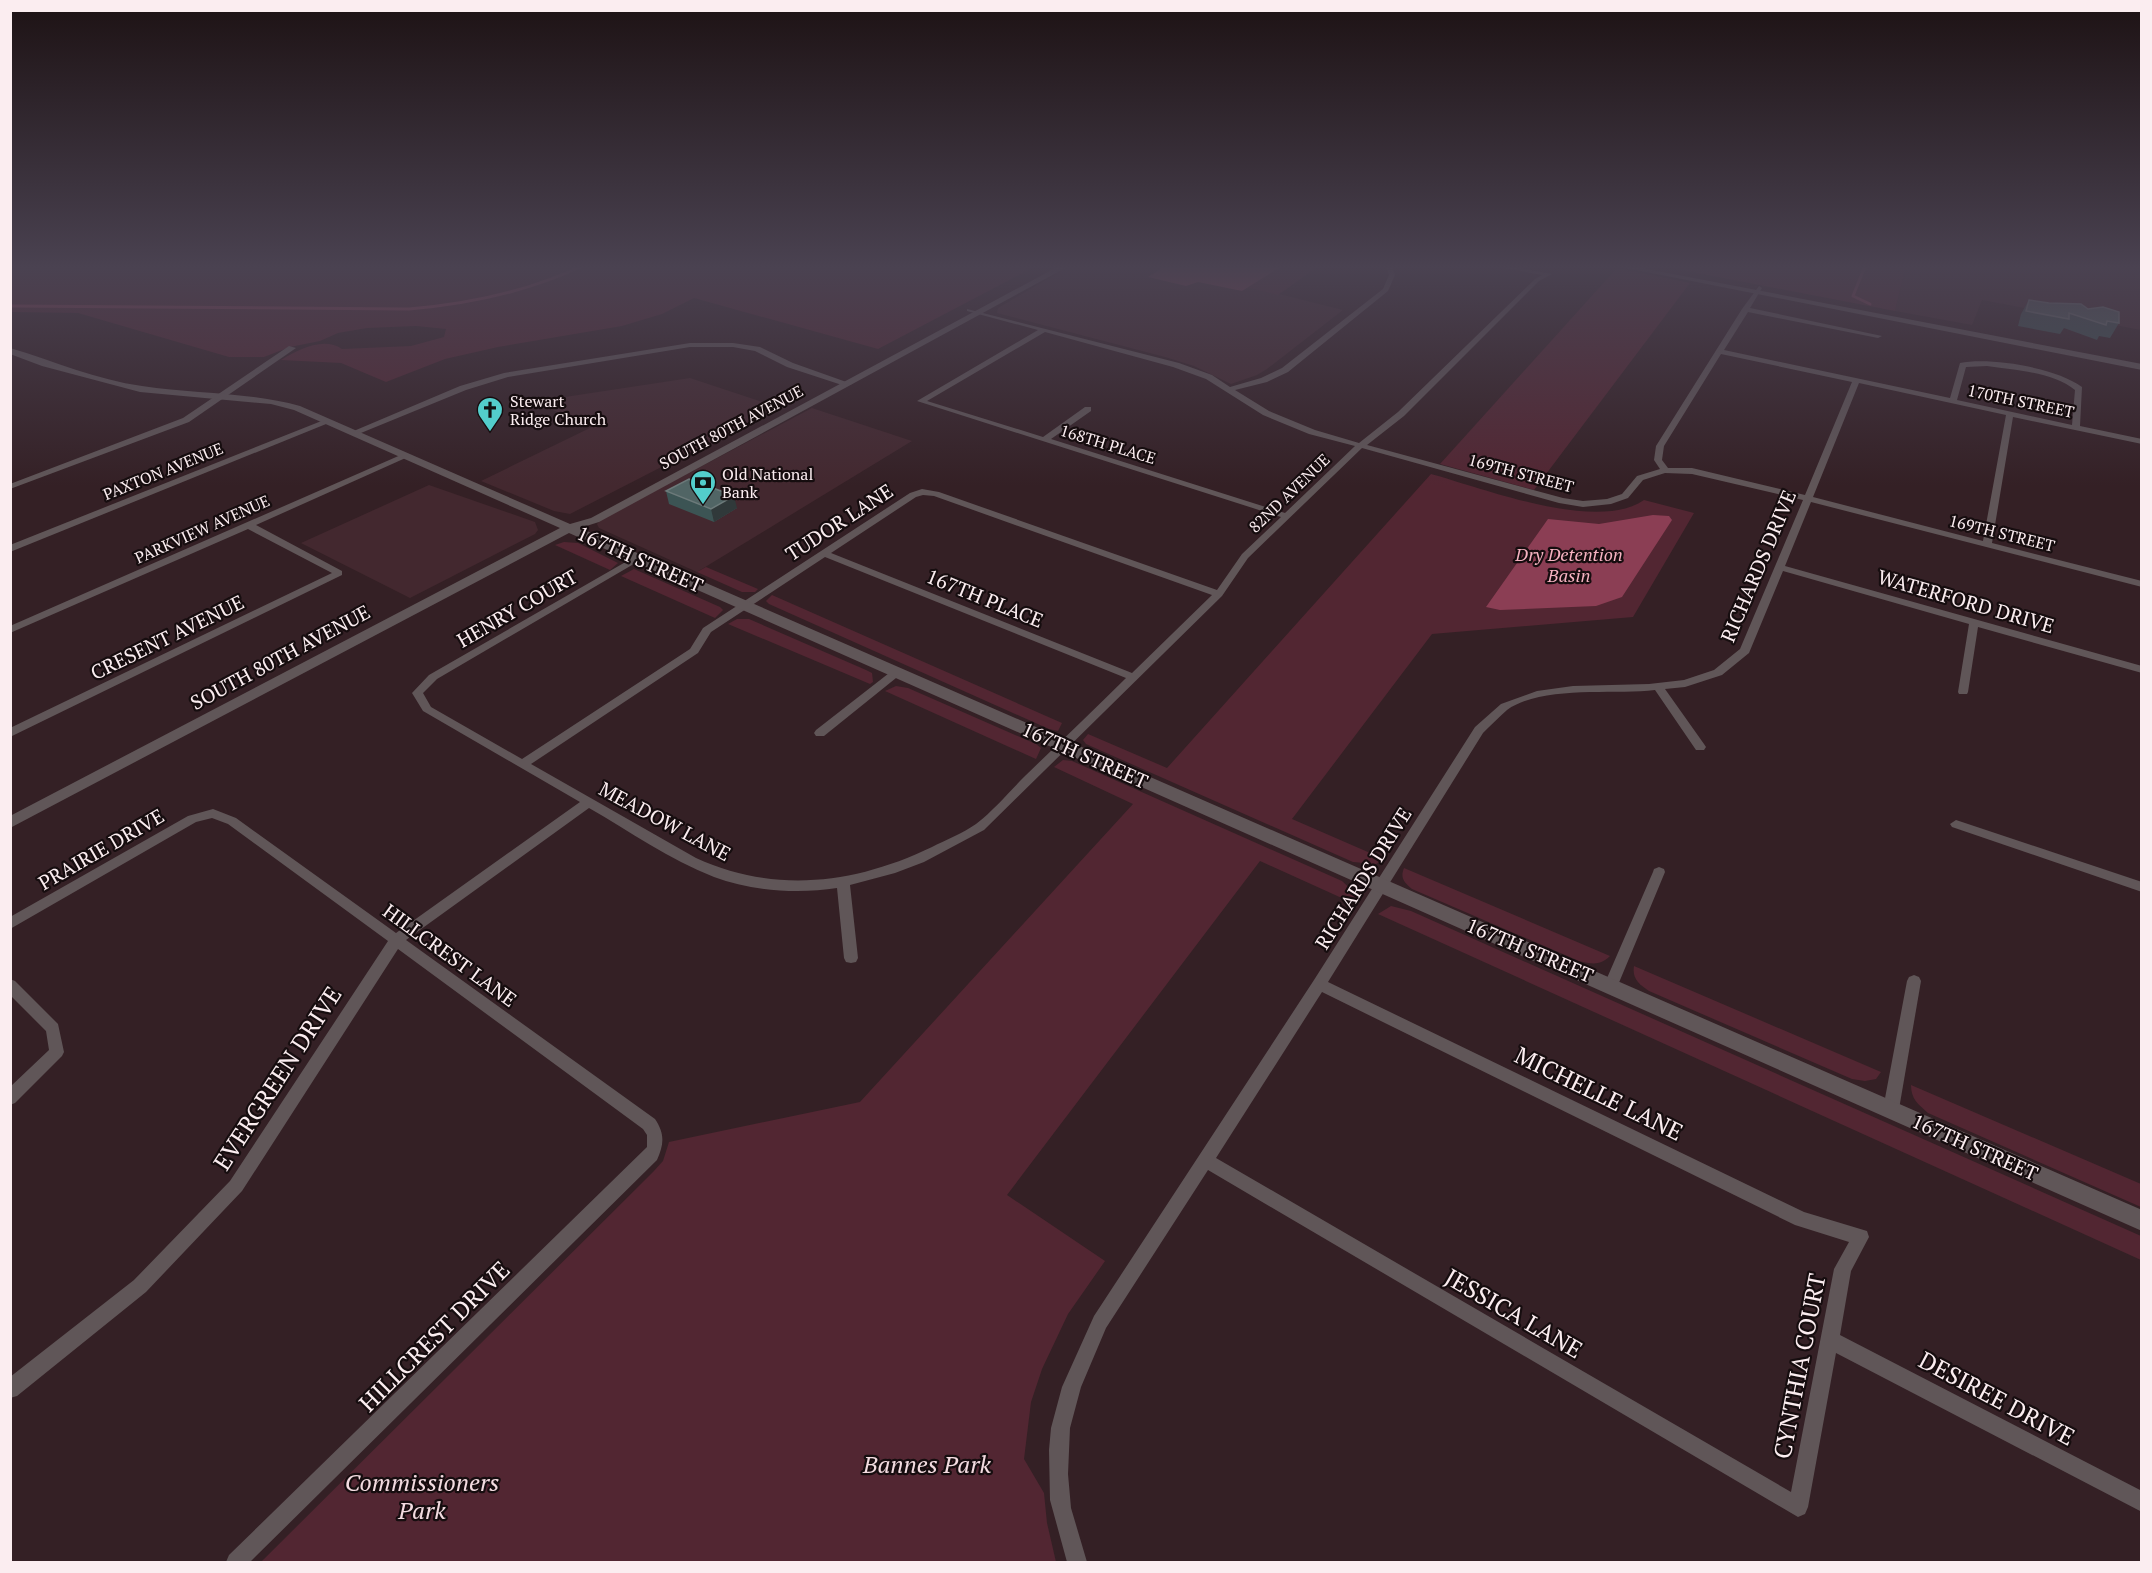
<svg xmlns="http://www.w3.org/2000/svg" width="2152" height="1573" viewBox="0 0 2152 1573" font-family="'PT Serif',serif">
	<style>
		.built { fill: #43282f }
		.green { fill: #522632 }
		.water { fill: #8b3e54 }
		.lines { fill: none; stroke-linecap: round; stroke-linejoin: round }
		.stream { stroke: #8b3e54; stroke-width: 3 }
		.minor { fill: #605658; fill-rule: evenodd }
		.tertiary { fill: #605658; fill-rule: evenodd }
		.wall { fill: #3c5454 }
		.shaded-wall { fill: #30393a }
		.building { fill: #516565; stroke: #6c7a7a; stroke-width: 1.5 }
		.labels { text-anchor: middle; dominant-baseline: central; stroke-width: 4.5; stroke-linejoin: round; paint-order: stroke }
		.far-poi-label { font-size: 16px; fill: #fbedf0; stroke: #160d0f; text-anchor: start }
		.far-street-label { font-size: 16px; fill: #fbedf0; stroke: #160d0f }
		.far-water-label { font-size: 18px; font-style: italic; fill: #f7b3c2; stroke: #160d0f }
		.street-label { font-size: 20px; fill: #fbedf0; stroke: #160d0f }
		.near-street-label { font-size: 24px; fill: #fbedf0; stroke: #160d0f }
		.near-park-label { font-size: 24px; font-style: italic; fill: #f3dbe0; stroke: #160d0f }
	</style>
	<rect width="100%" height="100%" fill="#342025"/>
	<g class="built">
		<polygon points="1070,266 1167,266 1343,310 1267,369 1257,375 1231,384 1194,366 1165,357 997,313 998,308"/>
		<polygon points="1906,266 2141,266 2141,330 1982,300 1972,325 1895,311"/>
		<polygon points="690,378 778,407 570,514 554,511 481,481 594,426 532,402"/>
		<polygon points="812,408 912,441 697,572 599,528 597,524 602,519"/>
		<polygon points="429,485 535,522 538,530 535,534 410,598 301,543"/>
	</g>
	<g class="green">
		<path d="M11 266H1036L878 349 694 298 662 314 622 326 498 347 445 359 386 382 341 363 281 360C297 350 324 336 342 349L411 346 444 337 446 329 416 326 367 328 338 333 320 341 290 347 264 357H229L78 313 11 312Z"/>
		<polygon points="1167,266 1313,266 1316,268 1278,295"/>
		<polygon points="1661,266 1906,266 1895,311"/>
		<polygon points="1617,268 1690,283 1534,490 1440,464"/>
		<path d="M1431 474C1483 488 1596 533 1644 500L1694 513 1633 617 1432 634 1292 819 1384 859 1376 864 1353 862 1086 744 1083 740 1088 734 1167 768Z"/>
		<polygon points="564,542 578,543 618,563 610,570 555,545"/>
		<polygon points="706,567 758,589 755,592 742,592 697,572"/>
		<polygon points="634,569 720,607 723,610 715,618 621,576"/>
		<polygon points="772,595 1062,723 1058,731 1049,729 769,604 766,601"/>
		<polygon points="737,619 749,619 866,670 872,673 873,682 870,684 728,624"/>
		<polygon points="896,686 908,688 1036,744 1041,748 1036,759 885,691"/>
		<polygon points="1063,760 1072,761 1342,881 1357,895 1355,904 1260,861 1007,1195 1105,1261 1068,1314 1042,1369 1031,1402 1024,1459 1044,1493 1047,1523 1056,1562 261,1562 653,1172 663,1161 669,1142 860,1102 1133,804 1054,767"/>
		<path d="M1404 868 1610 956C1600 966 1592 964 1579 961L1412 889C1404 882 1400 878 1404 868Z"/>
		<polygon points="1391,906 1411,911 2141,1236 2141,1260 1378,914"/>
		<path d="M1634 966 1881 1072 1876 1079 1865 1081 1852 1079 1649 991C1639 984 1632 979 1634 966Z"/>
		<path d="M1911 1085 2141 1184V1207L1928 1113C1918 1104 1911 1099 1911 1085Z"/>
	</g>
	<g class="water">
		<polygon points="1161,266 1282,266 1242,291 1198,282 1186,286 1148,277 1164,267"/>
		<polygon points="1653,515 1669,516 1672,520 1622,597 1596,606 1500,610 1486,607 1548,519 1599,524"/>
	</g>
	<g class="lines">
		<g class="stream">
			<polyline points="1865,266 1853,296 1870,304"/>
			<path d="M10 306 409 309C469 304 527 292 582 266"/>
		</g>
		<g class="minor">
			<path d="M1386 266H1392L1395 275 1388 291 1288 372 1267 382 1235 390 1269 411 1315 430 1359 443 1398 412 1535 279 1542 275 1493 266H1507L1552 274 1539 281 1404 416 1367 445 1563 498 1583 501 1607 499 1622 494 1637 476 1660 469 1654 460 1656 446 1742 309 1759 286 1762 288 1750 308 1882 336 1878 338 1748 312 1724 350 1950 398 1960 363C1991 357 2057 368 2082 387L2080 426 2142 439V444L2013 417 1992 543 2142 581V587L1811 502 1785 566 2142 666V673L1978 627 1968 692 1967 694H1959L1958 692 1969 624 1783 571 1749 653 1722 675 1685 687 1665 689 1704 744 1706 747 1704 750H1696L1655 690C1613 695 1542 685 1507 710 1499 717 1491 725 1483 733L1328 982 1804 1212 1867 1231 1869 1237 1851 1271 1840 1335 2142 1491V1512L1836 1353 1808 1507 1805 1514 1798 1517 1208 1170 1106 1328 1081 1387 1070 1428 1068 1474 1071 1508 1087 1562H1067L1050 1500 1049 1450 1051 1428 1062 1387 1094 1316 1314 980 1475 727 1501 704 1537 691 1573 686 1649 684 1684 680 1714 670 1740 649 1803 500 1692 474 1665 473 1643 480 1628 498 1611 504 1583 507 1559 503 1362 448 1248 558 1222 596 984 830 924 862 895 873 850 885 858 958 856 962 851 963 846 962 844 958 837 888C798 894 751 891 714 877 670 860 629 831 589 808L406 940 655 1119C665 1134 664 1144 657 1160L250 1562H226L229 1555 647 1147V1135L643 1129 398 949 242 1191 146 1292 17 1396 10 1398V1377L134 1280 230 1181 388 941 228 824 212 818 196 822 10 929V917L188 816 213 809 236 818 396 933 580 802 423 711 412 693 429 675 636 556H642L644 558 437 679 423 693 431 707 522 759 690 649 703 628 910 493 922 489 939 492 1217 590 1242 554 1281 517 917 401 1038 330 967 311V309L1179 363 1212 375 1230 387 1261 378 1282 368 1383 289 1389 275ZM1045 332 1173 367 1206 379 1263 415 1309 434 1355 446 1285 513 1051 439 1091 411V407H1085L1043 437 927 401ZM1721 354 1852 382 1805 495 1692 468H1668L1662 460 1664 446ZM1987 366C2014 370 2053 372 2075 390L2072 425 1957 400 1966 367ZM1859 383 2006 415 1983 541 1813 497ZM923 495 934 496 1212 595 1132 673 831 553 916 497ZM825 557 1126 678C1093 711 1059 743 1025 776 1009 792 994 810 976 824 963 833 946 840 932 847 855 884 775 894 696 858L531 764 698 653 711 632ZM1322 992 1795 1225 1849 1242 1834 1269 1791 1492 1216 1158Z"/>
			<polygon points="690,343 733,343 760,347 793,363 852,384 845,386 787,367 755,351 733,347 690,347 508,377 466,390 356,435 349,433 460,386 504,373"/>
			<polygon points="289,346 296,348 189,422 10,489 10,484 183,418"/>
			<polygon points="324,420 331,422 10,552 10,545"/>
			<polygon points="403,454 410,456 256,525 342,571 342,575 10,737 10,728 332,573 248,529 10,633 10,626"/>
			<polygon points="897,669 902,672 901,674 824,736 816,736 814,733 816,730 893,670"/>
			<polygon points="1956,820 2142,882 2142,892 1952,827 1950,824"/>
			<polygon points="1659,867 1664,869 1665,872 1618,985 1616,989 1611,991 1606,989 1604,985 1653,872 1654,869"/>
			<polygon points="1914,975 1919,977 1921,981 1899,1109 1896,1114 1891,1116 1886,1114 1883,1109 1907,981 1909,977"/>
			<polygon points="10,979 15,981 58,1024 64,1052 62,1056 15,1103 10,1105 10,1087 49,1050 46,1031 10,995"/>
		</g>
		<g class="tertiary">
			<path d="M1059 266H1069L599 522 580 528 2142 1210V1231L569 533 10 828V816L560 528 294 410 271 404 140 392 42 366 10 354V348C54 361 97 380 142 386 195 394 249 392 300 406L570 524 591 518Z"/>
			<polygon points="1616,266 1631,266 2142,364 2142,370"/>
		</g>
	</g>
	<g class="wall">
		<polygon points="2029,300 2088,309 2119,323 2110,338 2099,336 2097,340 2064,328 2060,334 2018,326 2021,314"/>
		<polygon points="666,491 737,508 714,522 669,504"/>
	</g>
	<polygon class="shaded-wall" points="734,496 737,508 714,522 711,509"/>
	<g class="building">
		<polygon points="2029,300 2049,303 2081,304 2088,309 2103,307 2119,312 2119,323 2107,321 2106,325 2069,313 2069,319 2026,311"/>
		<polygon points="689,479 734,496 711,509 666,491"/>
	</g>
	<linearGradient id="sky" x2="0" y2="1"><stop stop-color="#1d1214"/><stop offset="0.55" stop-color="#4a4251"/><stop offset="1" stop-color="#4a4251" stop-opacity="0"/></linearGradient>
	<rect width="2152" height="486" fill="url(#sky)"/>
	<defs>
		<symbol id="church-pin" viewBox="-11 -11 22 30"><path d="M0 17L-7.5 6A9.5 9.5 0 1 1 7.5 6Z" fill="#53cdcb" stroke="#160d0f"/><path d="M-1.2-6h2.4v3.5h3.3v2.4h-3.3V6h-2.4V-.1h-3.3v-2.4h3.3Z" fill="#111"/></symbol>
		<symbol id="bank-pin" viewBox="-11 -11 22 30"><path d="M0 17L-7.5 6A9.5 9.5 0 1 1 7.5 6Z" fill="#53cdcb" stroke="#160d0f"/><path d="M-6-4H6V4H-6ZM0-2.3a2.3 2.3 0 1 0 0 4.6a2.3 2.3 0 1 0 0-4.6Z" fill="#111"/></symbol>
	</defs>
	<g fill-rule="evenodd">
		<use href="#church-pin" x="475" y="395" width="30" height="40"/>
		<use href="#bank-pin" x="688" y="468" width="30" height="40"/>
	</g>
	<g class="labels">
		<g class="far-poi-label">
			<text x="510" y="401">Stewart<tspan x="510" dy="18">Ridge Church</tspan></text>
			<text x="722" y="474">Old National<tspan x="722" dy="18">Bank</tspan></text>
		</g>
		<g class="far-street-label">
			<text transform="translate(2021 401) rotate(12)">170TH STREET</text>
			<text transform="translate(731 427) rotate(-28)">SOUTH 80TH AVENUE</text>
			<text transform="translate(1108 444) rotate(17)">168TH PLACE</text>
			<text transform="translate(163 471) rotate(-22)">PAXTON AVENUE</text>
			<text transform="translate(1521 473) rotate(15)">169TH STREET</text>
			<text transform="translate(1289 493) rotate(-44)">82ND AVENUE</text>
			<text transform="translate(202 529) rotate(-24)">PARKVIEW AVENUE</text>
			<text transform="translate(2002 533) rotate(14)">169TH STREET</text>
		</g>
		<g class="far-water-label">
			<text x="1569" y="554">Dry Detention<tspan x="1569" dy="21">Basin</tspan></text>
		</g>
		<g class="street-label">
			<text transform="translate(839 522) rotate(-33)">TUDOR LANE</text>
			<text transform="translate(640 559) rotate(24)">167TH STREET</text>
			<text transform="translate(1758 566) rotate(-67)">RICHARDS DRIVE</text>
			<text transform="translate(985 598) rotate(22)">167TH PLACE</text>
			<text transform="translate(1966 601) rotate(16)">WATERFORD DRIVE</text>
			<text transform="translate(517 608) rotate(-30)">HENRY COURT</text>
			<text transform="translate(167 637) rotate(-26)">CRESENT AVENUE</text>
			<text transform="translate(280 657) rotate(-28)">SOUTH 80TH AVENUE</text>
			<text transform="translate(1085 755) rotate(24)">167TH STREET</text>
			<text transform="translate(665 821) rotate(28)">MEADOW LANE</text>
			<text transform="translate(101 849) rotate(-30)">PRAIRIE DRIVE</text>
			<text transform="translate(1363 878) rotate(-58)">RICHARDS DRIVE</text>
			<text transform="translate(1530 950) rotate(23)">167TH STREET</text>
			<text transform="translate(450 955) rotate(36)">HILLCREST LANE</text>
			<text transform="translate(1975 1147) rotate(24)">167TH STREET</text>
		</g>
		<g class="near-street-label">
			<text transform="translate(277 1078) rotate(-57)">EVERGREEN DRIVE</text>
			<text transform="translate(1599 1093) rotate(26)">MICHELLE LANE</text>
			<text transform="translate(1514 1313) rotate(30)">JESSICA LANE</text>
			<text transform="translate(434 1336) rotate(-45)">HILLCREST DRIVE</text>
			<text transform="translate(1799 1366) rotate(-79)">CYNTHIA COURT</text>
			<text transform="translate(1997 1398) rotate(28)">DESIREE DRIVE</text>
		</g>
		<g class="near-park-label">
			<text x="927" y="1464">Bannes Park</text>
			<text x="422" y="1482">Commissioners<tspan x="422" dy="28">Park</tspan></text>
		</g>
	</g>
	<rect width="2152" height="1573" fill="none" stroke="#fbedf0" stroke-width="24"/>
</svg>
